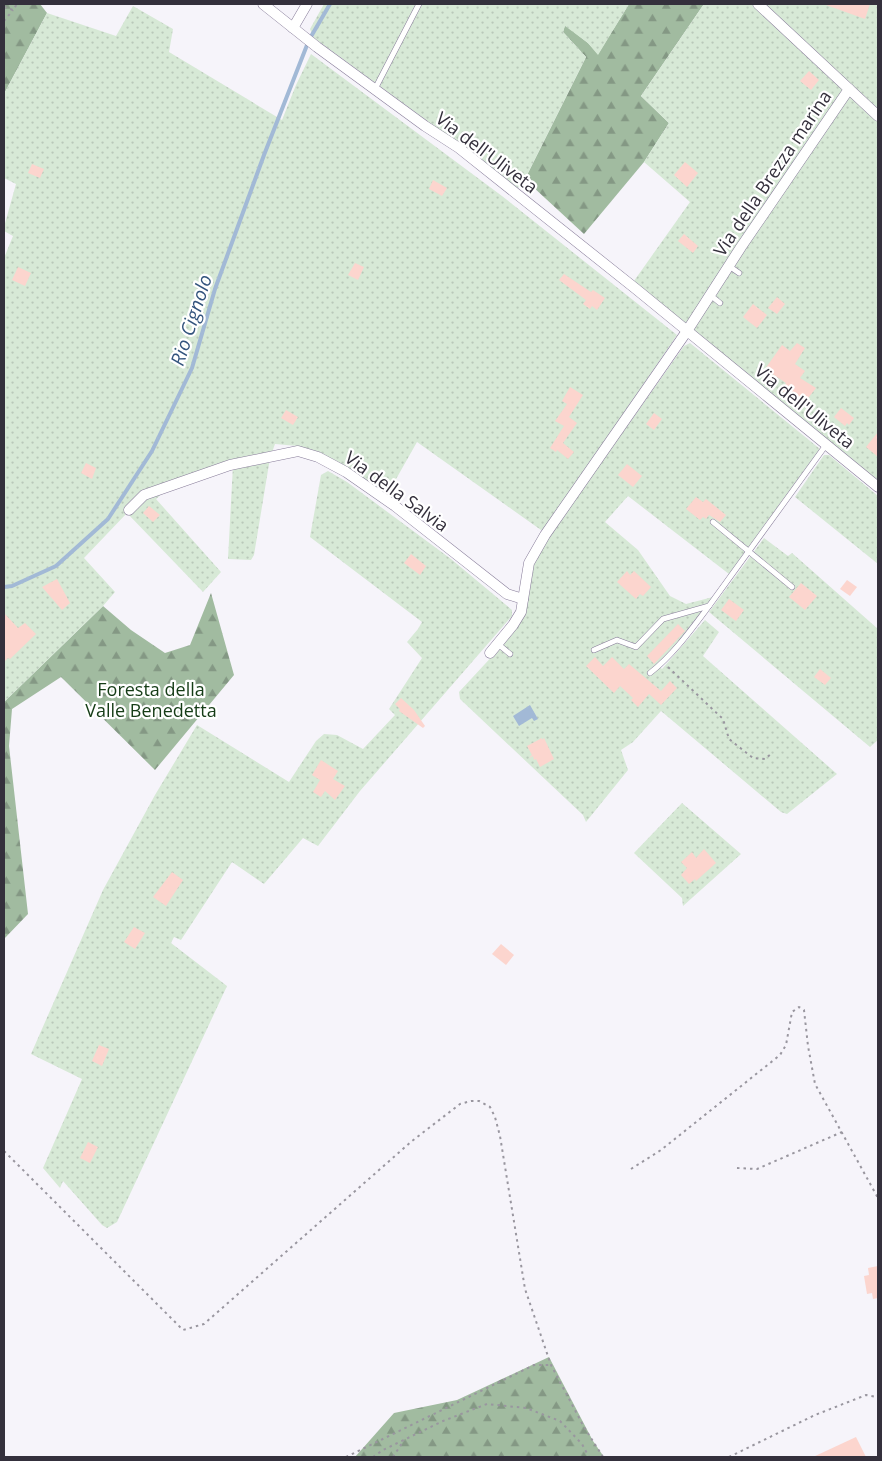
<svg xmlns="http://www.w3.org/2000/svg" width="882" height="1461" viewBox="0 0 882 1461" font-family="'Open Sans',sans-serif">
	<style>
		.forest { fill: url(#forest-firs) }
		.garden { fill: url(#garden-dots) }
		.water { fill: #a2b9d6 }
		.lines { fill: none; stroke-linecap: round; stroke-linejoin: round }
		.stream { stroke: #a2b9d6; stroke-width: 4 }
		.building { fill: #fcd5ce }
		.service-casing { stroke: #877c99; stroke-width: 6 }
		.minor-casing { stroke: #877c99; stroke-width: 11 }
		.path { stroke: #99969f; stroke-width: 2; stroke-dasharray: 2.5 4; stroke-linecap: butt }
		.service { stroke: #fff; stroke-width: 5 }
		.minor { stroke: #fff; stroke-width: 10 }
		.labels { text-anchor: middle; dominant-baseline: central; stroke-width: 4.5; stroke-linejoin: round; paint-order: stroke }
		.street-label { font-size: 18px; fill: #34303c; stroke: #fff }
		.park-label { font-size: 18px; fill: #153c16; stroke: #fff }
		.water-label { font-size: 19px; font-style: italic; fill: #33547d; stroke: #fff }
	</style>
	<defs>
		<pattern id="forest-firs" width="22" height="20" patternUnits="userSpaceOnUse" patternTransform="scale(1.25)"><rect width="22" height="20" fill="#a1bba0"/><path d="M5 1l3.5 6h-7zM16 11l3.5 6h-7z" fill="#849884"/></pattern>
		<pattern id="garden-dots" width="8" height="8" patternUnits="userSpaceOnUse" patternTransform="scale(1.25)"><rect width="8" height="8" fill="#d7e9d6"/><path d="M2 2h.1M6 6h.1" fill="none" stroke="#b9c8b9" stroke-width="1.8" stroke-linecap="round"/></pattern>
	</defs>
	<rect width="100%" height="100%" fill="#f6f4fa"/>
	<g class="forest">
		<polygon points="4,4 40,4 47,13 4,94"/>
		<polygon points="629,4 704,4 641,96 669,123 644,162 584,234 532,186 527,175 586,57 563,32 565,25 588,43 598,54"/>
		<polygon points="211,593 234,675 155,770 61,677 12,709 9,746 28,914 4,939 4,702 103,606 131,630 165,653 190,645"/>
		<polygon points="549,1357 593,1441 604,1457 355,1457 394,1413 457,1400"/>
	</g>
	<g class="garden">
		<polygon points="324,4 629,4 598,55 588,43 565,26 563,32 586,57 527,175 518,188 314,38 310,29"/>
		<polygon points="704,4 878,4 878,487 629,288 690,202 644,162 669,123 641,96"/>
		<polygon points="133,6 173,29 169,52 282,120 296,85 311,54 502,196 677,335 545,529 541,530 417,442 387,495 334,462 298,446 275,444 270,458 254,555 251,560 228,559 233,465 164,492 156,499 221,572 203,592 127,513 84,558 115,592 103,606 4,702 4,258 13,236 4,231 4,227 16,184 4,178 4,94 47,13 116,36"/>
		<polygon points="690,343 820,449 729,574 628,496 605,522 638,550 670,596 686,604 713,597 659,666 662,669 705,620 719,632 703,656 837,774 787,814 781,812 661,711 633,742 621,750 628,770 586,822 583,815 460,699 459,692 511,636 521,621 531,565 540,549 684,346"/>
		<polygon points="824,455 829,455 878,496 878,564 795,497"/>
		<polygon points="328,471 347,482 451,559 512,610 512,616 360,791 318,846 303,838 264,884 232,862 181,940 174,937 171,943 227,986 117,1222 107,1228 102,1225 63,1181 60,1188 43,1168 82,1079 31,1054 103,890 155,795 197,725 289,782 316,741 324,734 337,735 363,749 395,715 389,709 422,658 407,642 418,629 422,622 310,537 321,475"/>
		<polygon points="764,538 788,556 792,553 878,629 878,740 870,747 709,612"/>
		<polygon points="682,803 741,854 683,906 682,898 634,853"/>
	</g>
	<polygon class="water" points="530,705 538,719 534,721 532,718 519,726 513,716"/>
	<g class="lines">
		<polyline class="stream" points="4,587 12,586 56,566 108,519 152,451 192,368 215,289 264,155 309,40 330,4"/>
	</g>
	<g class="building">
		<polygon points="826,4 870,4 865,19 826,5"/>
		<polygon points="809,71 819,80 811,90 800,81"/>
		<polygon points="685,162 698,173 687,187 674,175"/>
		<polygon points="32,164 44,169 40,178 28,173"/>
		<polygon points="433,180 447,188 442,196 429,189"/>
		<polygon points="684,234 698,246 693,253 678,241"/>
		<polygon points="355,263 364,267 358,280 348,275"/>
		<polygon points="18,267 31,273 25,286 12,280"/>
		<polygon points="564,274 591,292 593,290 605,298 597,310 592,306 590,309 583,304 586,300 559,280"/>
		<polygon points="777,297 785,304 777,314 768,308"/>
		<polygon points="753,304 767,315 757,328 743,317"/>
		<polygon points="797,343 805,348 795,364 805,371 800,378 816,388 802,406 781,390 786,383 765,369 782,345 790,351"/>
		<polygon points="570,387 583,395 569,417 577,423 563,443 574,452 568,459 557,450 556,452 550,448 564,426 555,421 567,404 562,401"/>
		<polygon points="841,408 854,418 849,425 847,423 845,426 834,417"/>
		<polygon points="286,410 298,417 293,425 281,418"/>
		<polygon points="654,413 662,419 654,430 646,424"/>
		<polygon points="878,432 878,457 866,447"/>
		<polygon points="86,463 96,468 92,479 81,473"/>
		<polygon points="627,464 642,476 633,487 618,475"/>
		<polygon points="696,497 703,502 706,499 726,515 720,522 709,515 706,519 703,517 700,520 686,509"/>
		<polygon points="149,506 160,515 153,522 143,513"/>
		<polygon points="411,554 426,566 420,575 404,563"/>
		<polygon points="627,571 630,575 634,571 651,587 643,596 640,594 636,599 617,582"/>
		<polygon points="57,579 70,603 62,610 42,587"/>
		<polygon points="847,580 857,587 850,596 840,589"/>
		<polygon points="801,583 817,596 805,610 789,597"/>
		<polygon points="729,599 744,610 736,621 721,610"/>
		<polygon points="4,613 18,628 25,623 36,634 10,659 8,658 4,662"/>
		<polygon points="678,624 685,631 654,664 647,656"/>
		<polygon points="595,657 603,666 612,657 624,669 629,664 661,691 670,681 677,688 661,705 649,694 638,707 631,700 633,698 620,686 614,693 586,666"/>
		<polygon points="820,669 831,678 825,685 814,677"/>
		<polygon points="401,698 414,710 425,726 423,728 399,711 400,709 395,704"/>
		<polygon points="542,738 542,740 544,738 554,759 540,767 536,759 534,760 533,756 529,758 532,755 527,746"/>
		<polygon points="321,760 338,771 333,779 345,786 335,800 325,791 321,797 313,792 320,780 312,775"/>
		<polygon points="704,849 716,863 696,881 695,879 689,884 681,875 687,868 681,862 692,852 696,858"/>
		<polygon points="172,872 183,880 166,906 153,897"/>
		<polygon points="134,927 145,933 135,949 124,942"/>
		<polygon points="501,944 514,955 506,965 492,954"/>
		<polygon points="99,1045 109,1049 102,1066 92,1061"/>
		<polygon points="88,1142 98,1147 90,1163 80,1158"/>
		<polygon points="878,1266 878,1298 873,1299 872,1293 867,1294 864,1276 869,1275 868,1268"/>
		<polygon points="856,1437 866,1457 813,1457"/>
	</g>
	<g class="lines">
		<defs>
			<g id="service">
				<polyline points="375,89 419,4"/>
				<polyline points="729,266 739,273"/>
				<polyline points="710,295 720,303"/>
				<polyline points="713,522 792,587"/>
				<polyline points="498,644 510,654"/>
				<polyline points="594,650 617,640 636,647 663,619 709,606 826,445"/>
				<path d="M650 673C673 655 691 630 709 606"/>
			</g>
			<g id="minor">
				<polyline points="263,4 317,47 425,126 459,148 636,289 878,487"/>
				<polyline points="758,4 878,116"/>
				<polyline points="293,28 307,4"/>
				<polyline points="129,510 144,495 230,465 298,451 318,457 346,472 395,506 507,594 523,599"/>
				<polyline points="490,653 513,625 521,612 529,563 545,535 687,331 741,247 849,89"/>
			</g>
		</defs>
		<use href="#service" class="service-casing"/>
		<use href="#minor" class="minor-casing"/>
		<g class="path">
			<polyline points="4,7 13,10 17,4"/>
			<polyline points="4,21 13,10"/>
			<polyline points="668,667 723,719 729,739 753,758 765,759 772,753"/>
			<polyline points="4,1151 183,1330 204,1324 412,1141 460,1104 471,1101 479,1101 490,1107 495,1117 500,1136 525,1289 551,1365 584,1427 603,1457"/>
			<polyline points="737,1168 757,1169 842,1132"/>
			<polyline points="631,1169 661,1150 780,1055 786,1045 792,1012 799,1007 804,1010 808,1046 815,1084 878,1198"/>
			<polyline points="346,1457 534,1365 551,1365"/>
			<polyline points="373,1457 383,1450 443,1421 487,1404 526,1408 560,1421 582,1444 589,1457"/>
			<polyline points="393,1457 404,1440"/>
			<polyline points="729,1457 815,1415 866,1395 876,1397"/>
		</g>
		<use href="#service" class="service"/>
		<use href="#minor" class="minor"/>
	</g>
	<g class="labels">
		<g class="street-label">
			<text transform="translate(487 152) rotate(37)">Via dell'Uliveta</text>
			<text transform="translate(772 173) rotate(-56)">Via della Brezza marina</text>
			<text transform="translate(805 406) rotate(39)">Via dell'Uliveta</text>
			<text transform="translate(397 491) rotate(36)">Via della Salvia</text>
		</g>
		<g class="park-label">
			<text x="151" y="689">Foresta della<tspan x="151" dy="21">Valle Benedetta</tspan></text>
		</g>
		<g class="water-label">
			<text transform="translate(191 320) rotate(-72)">Rio Cignolo</text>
		</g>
	</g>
	<rect width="882" height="1461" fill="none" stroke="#34303c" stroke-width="10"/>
</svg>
